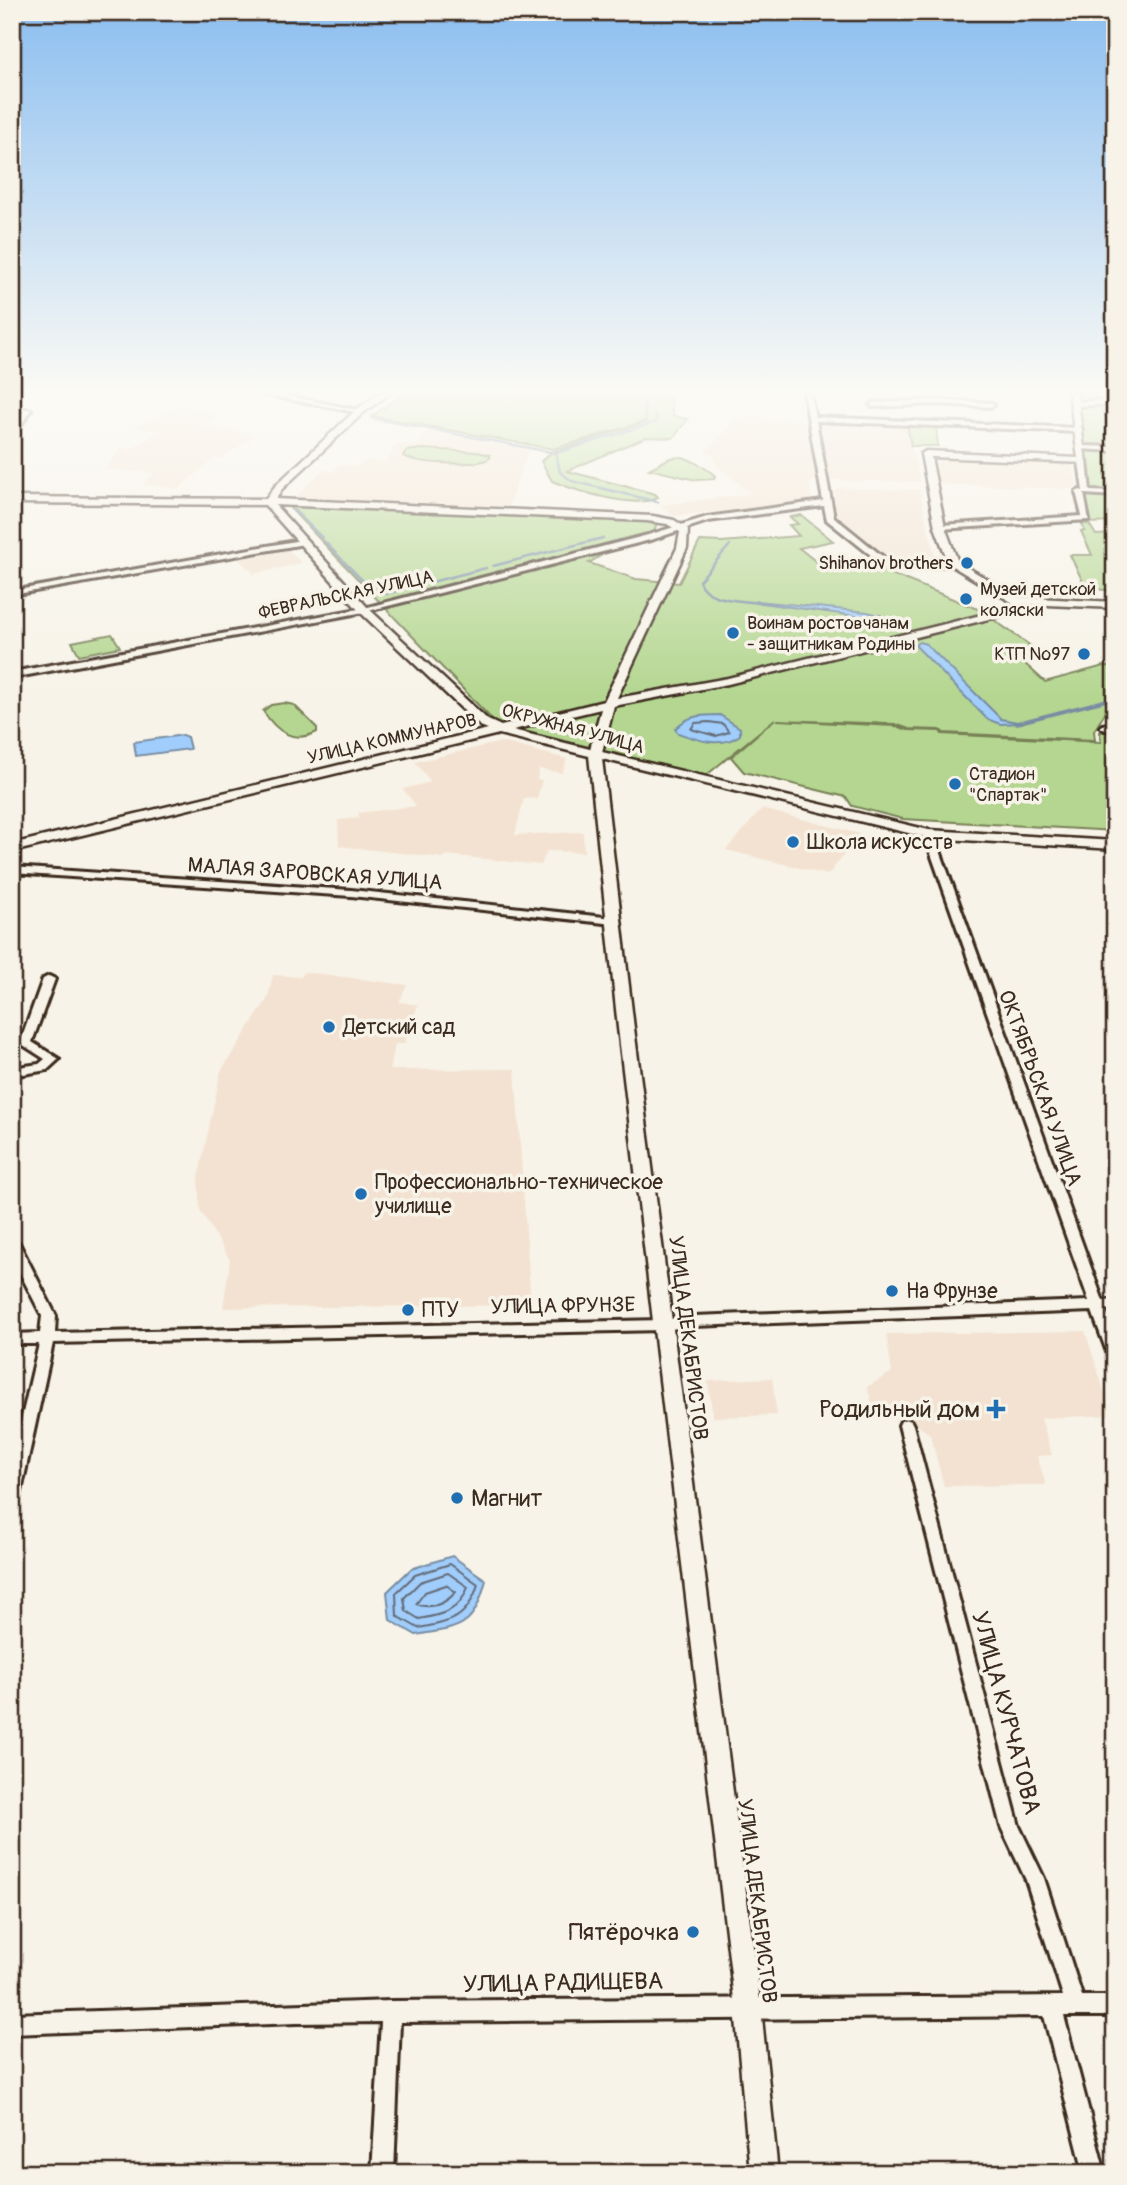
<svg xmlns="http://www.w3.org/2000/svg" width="1127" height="2185" viewBox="0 0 1127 2185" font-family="Pangolin,sans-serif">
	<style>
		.built { fill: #f3e2d1 }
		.green { fill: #b4d690; stroke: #788057; stroke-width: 2 }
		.water { fill: #a0cdfb; stroke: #788ca3; stroke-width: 2 }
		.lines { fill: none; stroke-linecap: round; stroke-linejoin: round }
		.shore { stroke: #636b76; stroke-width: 2 }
		.stream-far1 { stroke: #788ca3; stroke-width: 2.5 }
		.stream { stroke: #788ca3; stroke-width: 3.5 }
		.street-casing { stroke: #3b2a1e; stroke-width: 6 }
		.secondary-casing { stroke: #3b2a1e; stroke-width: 5 }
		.street { fill: #f7f3e8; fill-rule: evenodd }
		.secondary { fill: #f7f3e8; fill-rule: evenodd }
		.poi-dot { fill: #1f6fb2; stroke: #f7f3e8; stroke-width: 2.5 }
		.labels { text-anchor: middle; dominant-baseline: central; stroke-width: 7; stroke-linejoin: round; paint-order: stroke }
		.far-poi-label { font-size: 18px; fill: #3b2a1e; stroke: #f7f3e8; text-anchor: start }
		.far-street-label { font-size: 18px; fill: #3b2a1e; stroke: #f7f3e8 }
		.poi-label { font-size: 21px; fill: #3b2a1e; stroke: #f7f3e8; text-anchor: start }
		.street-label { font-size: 21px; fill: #3b2a1e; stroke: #f7f3e8 }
		.near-poi-label { font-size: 24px; fill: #3b2a1e; stroke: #f7f3e8; text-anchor: end }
		.near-street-label { font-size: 24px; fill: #3b2a1e; stroke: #f7f3e8 }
	</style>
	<rect width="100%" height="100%" fill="#f7f3e8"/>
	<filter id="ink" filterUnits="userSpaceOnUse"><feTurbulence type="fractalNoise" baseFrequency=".0143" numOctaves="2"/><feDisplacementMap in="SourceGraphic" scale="14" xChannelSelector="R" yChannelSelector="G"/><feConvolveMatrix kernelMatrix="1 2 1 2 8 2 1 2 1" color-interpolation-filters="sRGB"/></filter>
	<g filter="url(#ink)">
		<g class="built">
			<polygon points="180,404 219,416 200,424 256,435 221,459 215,458 178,489 143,484 154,473 104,469 122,448 132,449 158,431 133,428"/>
			<polygon points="764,415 763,419 803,420 817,478 810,484 811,502 673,516 661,505 752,494 716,465 713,454 705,452 738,417"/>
			<polygon points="818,421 906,425 920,482 830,480"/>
			<polygon points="427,430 529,450 508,506 296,497 323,470 333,471 339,465 356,466 368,461 387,462 396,444 417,445"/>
			<polygon points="951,457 1072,463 1078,489 936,484 933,463"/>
			<polygon points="837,488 919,490 936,560 885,561 835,518 835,489"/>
			<polygon points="286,547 302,563 254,574 235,556"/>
			<polygon points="502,742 567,759 562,773 539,769 537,780 542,780 537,799 524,798 515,835 583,832 584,852 547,851 541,865 446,855 444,858 339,846 338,820 359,818 358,813 416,806 403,789 431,782 415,762"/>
			<polygon points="762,809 860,834 828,875 726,850"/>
			<polygon points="304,972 407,985 399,1002 418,1005 404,1044 395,1044 390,1070 515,1069 531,1305 223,1308 230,1260 200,1210 198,1179 221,1071 268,998 273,975 301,977"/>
			<polygon points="1085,1331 1112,1415 1041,1418 1052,1455 1037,1456 1046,1485 944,1486 930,1434 914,1423 899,1421 872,1403 867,1387 892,1372 886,1334"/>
			<polygon points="772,1378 777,1415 713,1417 708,1381"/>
		</g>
		<g class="green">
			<polygon points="405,393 641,393 646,421 553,449 372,416"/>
			<path d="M643 393H669L673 416 688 419 673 438 646 437 567 471 655 494 658 497C637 511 574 490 552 481L541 461 552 452 646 422Z"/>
			<polygon points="1073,393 1095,393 1115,439 1115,522 1088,523 1080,492 1087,493"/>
			<polygon points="907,424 936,425 938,446 911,446"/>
			<path d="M422 449 478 452 490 455V458C477 467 417 464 403 456L406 451Z"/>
			<path d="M682 457C690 459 710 470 715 476L714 479 696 480 649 469 670 458Z"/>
			<polygon points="288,506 648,521 656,526 654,533 625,541 589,563 636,579 679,583 700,541 721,542 799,536 789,525 798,524 790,517 801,515 833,541 799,548 819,564 847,559 863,569 872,566 980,610 1032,647 1013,653 1045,682 1104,666 1115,667 1115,703 1111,703 1094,731 1095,740 944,733 940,730 909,729 895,724 777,720 895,726 908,730 940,731 942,734 1101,742 1100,732 1115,731 1115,831 903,819 852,806 846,797 744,772 731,757 775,719 703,778 503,731"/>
			<polygon points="1082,524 1089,524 1096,535 1115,534 1115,591 1086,588 1070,555 1092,555 1081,531 1085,531"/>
			<polygon points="112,634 120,647 79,655 72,642"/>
			<path d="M284 703 294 705 317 728V732C293 744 277 732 263 711L271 705Z"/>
		</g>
		<g class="water">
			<polygon points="757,601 867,612 896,619 892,621 754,602"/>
			<polygon points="919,642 926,644 1001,719 1023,723 1000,724 987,719 915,645"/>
			<path d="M720 715 740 728V735C721 749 698 740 678 733L675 729C687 715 702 715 720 715Z"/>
			<polygon points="183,735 187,737 190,749 136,756 134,742"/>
			<path d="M452 1556 486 1580C473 1629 462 1627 416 1635L390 1620 387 1592 411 1569Z"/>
		</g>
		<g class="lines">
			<g class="shore">
				<polygon points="709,722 723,724 729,732 716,736 691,729 695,723"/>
				<path d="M450 1564 478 1584C468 1619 451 1622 418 1628L397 1616 396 1593 415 1575Z"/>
				<path d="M448 1573 468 1587C460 1611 442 1615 419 1619L406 1611 404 1598 420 1582Z"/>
				<path d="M446 1585 456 1592C445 1604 432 1610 416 1604L425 1592Z"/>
			</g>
			<g class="stream-far1">
				<polyline points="1103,396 1115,395"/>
				<polyline points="371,418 556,453 656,422 655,414"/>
				<polyline points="556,453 560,472 572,481 658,502"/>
				<polyline points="294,510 322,538"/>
				<polyline points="324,541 373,591"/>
				<path d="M730 545 699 581C705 601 740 600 758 603"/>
				<polyline points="493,566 603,538"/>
				<polyline points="385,594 486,568"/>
				<polyline points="385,602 621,540"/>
			</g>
			<polyline class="stream" points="1017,723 1115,698"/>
			<defs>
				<g id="street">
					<polygon points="258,393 273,393 363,411 360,413"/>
					<polygon points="804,393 810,393 815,417 1079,428 1082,430 1079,432 816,421 834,517 887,560 957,562 958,564 954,566 882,564 827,520 824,506 708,521 654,539 364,612 12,678 12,672 364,608 648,535 707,517 823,501"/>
					<polygon points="936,400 991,403 994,405 991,407 936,404 873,407 870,405 873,403"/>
					<polygon points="1115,400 1115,404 1076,406 1073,404 1076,402"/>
					<polygon points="12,406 31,410 12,438 12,430 24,411 12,410"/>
					<polygon points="1081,446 1115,447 1115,451 1079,449 1079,447"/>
					<polygon points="1083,459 1087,461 1090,491 1115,492 1115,496 1084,494 1089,520 940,529 936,527 940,525 1082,516 1076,492 1080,490 1083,491 1079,461"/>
					<polygon points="301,540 305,542 304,544 12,595 12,591"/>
					<polygon points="1115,723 1115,729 1105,730 1100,727 1102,725"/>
					<polygon points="929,831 934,834 1103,1301 1115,1300 1115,1310 1106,1310 1115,1334 1115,1360 1110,1359 1108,1355 1092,1311 694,1326 663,1330 53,1343 20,1496 17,1500 12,1502 12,1460 39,1344 12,1344 12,1334 40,1333 42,1316 12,1257 12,1239 19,1243 56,1316 55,1333 663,1320 694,1316 1089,1301 924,834"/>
					<polygon points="12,867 351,890 614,918 619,921 614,924 351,896 12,873"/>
					<polygon points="49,976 55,979 32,1042 59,1059 47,1070 12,1076 12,1068 39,1064 45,1059 20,1043 43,979"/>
					<polygon points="906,1419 911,1421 913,1425 1019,1826 1044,1878 1082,1996 1115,1996 1115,2016 1064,2016 1105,2173 1084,2173 1044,2016 400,2022 394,2173 372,2173 381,2022 296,2023 12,2034 12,2014 391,2001 1063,1996 1026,1880 1001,1827 899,1425 901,1421"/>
				</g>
				<path id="secondary" d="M380 393H390L363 413 282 489 276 499 653 516 674 520 688 529 687 548 617 698 728 678 1005 609 1013 603 949 564 935 527 921 454 926 451 1078 458 1069 393H1077L1086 463 931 457 945 527 958 562 1017 597 1115 602V608L1025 604 1013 613 728 684 614 706 602 752 929 830 1115 841V849L929 838 602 759 634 1028 761 2008 778 2173H750L735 2008 618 1028 589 756 499 734 12 852V844L488 729 480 726 360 612 265 505 12 503V497L266 499 276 485 357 409ZM275 505 647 521 667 524 680 532 677 548 604 701 501 726 488 720 368 608ZM601 709 590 749 513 730Z"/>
			</defs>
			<use href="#street" class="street-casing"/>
			<use href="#secondary" class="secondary-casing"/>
			<use href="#street" class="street"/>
			<use href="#secondary" class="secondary"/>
		</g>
	</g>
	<linearGradient id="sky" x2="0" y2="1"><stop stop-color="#8bbef0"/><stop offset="0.56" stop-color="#fbfaf5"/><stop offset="1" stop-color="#fbfaf5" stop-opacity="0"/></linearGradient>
	<rect width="1127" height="699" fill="url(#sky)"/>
	<g class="poi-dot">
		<circle cx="967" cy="563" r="7"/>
		<circle cx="966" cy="599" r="7"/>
		<circle cx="733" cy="633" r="7"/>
		<circle cx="1084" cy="654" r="7"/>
		<circle cx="955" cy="784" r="7"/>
		<circle cx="793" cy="842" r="7"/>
		<circle cx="329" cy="1027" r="7"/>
		<circle cx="361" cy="1194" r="7"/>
		<circle cx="892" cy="1291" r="7"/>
		<circle cx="408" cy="1310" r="7"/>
		<path d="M992.5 1398.5h7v7h7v7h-7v7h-7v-7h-7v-7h7z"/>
		<circle cx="457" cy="1498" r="7"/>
		<circle cx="693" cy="1932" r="7"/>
	</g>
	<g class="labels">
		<g class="far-poi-label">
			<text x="953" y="563" text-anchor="end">Shihanov brothers</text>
			<text x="980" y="589">Музей детской<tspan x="980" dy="21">коляски</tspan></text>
			<text x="747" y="623">Воинам ростовчанам<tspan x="747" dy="21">- защитникам Родины</tspan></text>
			<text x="1070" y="654" text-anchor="end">КТП №97</text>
			<text x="969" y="774">Стадион<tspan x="969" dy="21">"Спартак"</tspan></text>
		</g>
		<g class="far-street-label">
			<text transform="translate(346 595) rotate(-12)">ФЕВРАЛЬСКАЯ УЛИЦА</text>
			<text transform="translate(573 729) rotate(15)">ОКРУЖНАЯ УЛИЦА</text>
			<text transform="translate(392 739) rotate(-13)">УЛИЦА КОММУНАРОВ</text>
		</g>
		<g class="poi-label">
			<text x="807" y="842">Школа искусств</text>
			<text x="343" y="1027">Детский сад</text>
			<text x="375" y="1182">Профессионально-техническое<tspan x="375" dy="24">училище</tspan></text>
			<text x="906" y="1291">На Фрунзе</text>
			<text x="422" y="1310">ПТУ</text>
		</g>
		<g class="street-label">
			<text transform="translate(315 874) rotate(4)">МАЛАЯ ЗАРОВСКАЯ УЛИЦА</text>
			<text transform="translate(1040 1088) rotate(70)">ОКТЯБРЬСКАЯ УЛИЦА</text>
			<text transform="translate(563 1306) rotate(-1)">УЛИЦА ФРУНЗЕ</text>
			<text transform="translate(688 1338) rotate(83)">УЛИЦА ДЕКАБРИСТОВ</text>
			<text transform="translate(757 1901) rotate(83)">УЛИЦА ДЕКАБРИСТОВ</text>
		</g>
		<g class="near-poi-label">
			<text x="980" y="1409">Родильный дом</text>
			<text x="471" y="1498" text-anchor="start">Магнит</text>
			<text x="679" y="1932">Пятёрочка</text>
		</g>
		<g class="near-street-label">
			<text transform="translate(1006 1713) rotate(75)">УЛИЦА КУРЧАТОВА</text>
			<text transform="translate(563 1983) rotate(-1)">УЛИЦА РАДИЩЕВА</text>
		</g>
	</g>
	<rect width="1127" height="2185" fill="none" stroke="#f7f3e8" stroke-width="42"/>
	<rect x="21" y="21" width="1085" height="2143" fill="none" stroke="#3b2a1e" stroke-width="2.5" filter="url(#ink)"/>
</svg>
